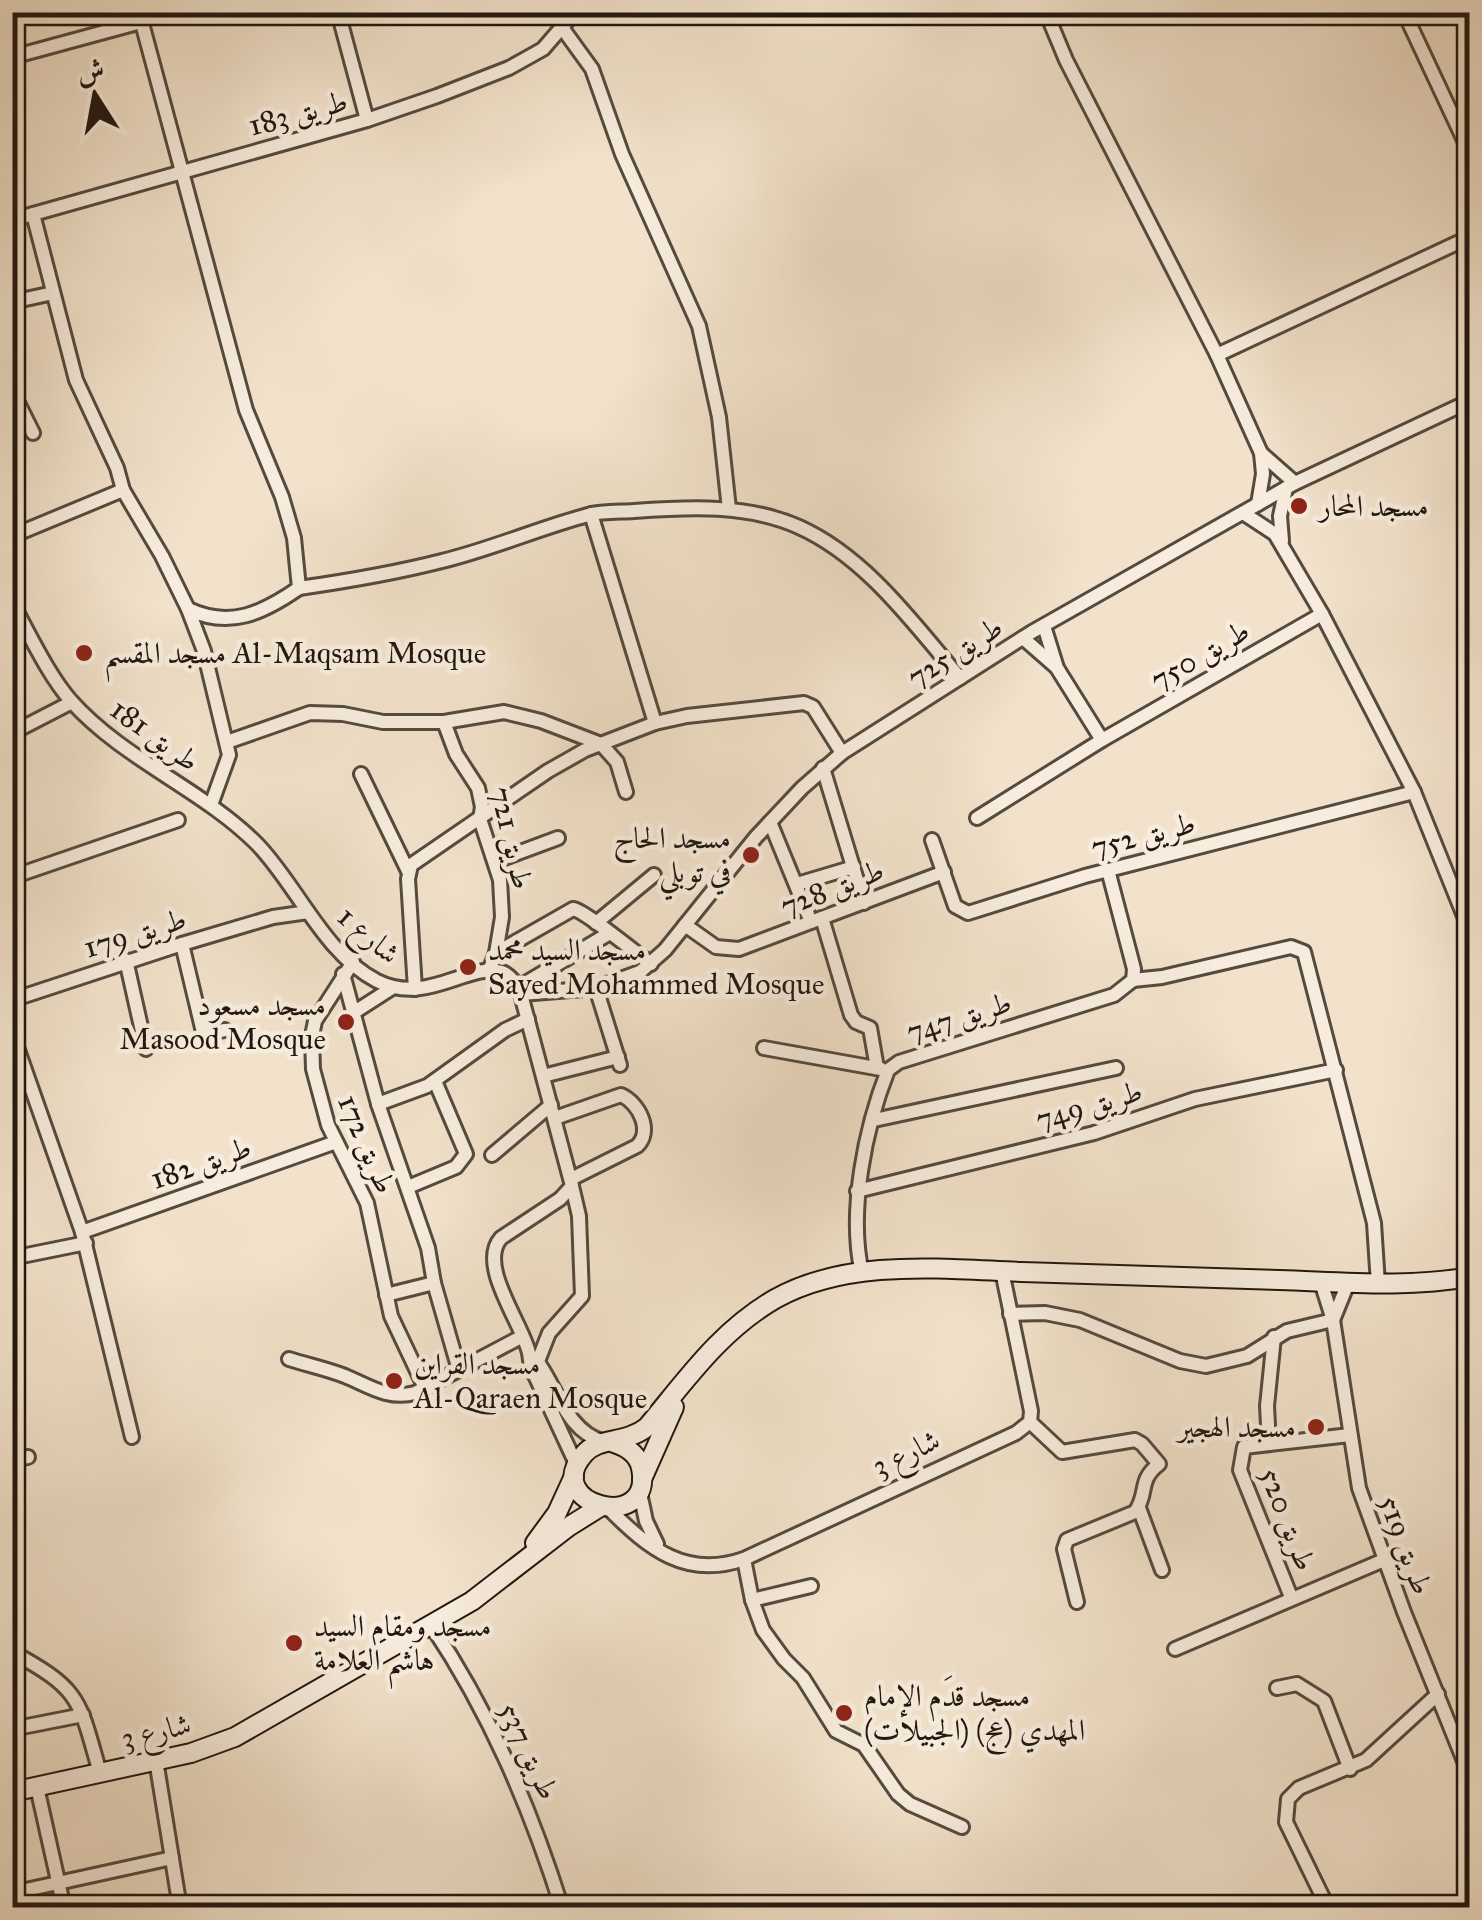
<svg xmlns="http://www.w3.org/2000/svg" width="1482" height="1920" viewBox="0 0 1482 1920" font-family="'IM FELL Great Primer',Amiri,serif">
	<style>
		.lines { fill: none; stroke-linecap: round; stroke-linejoin: round }
		.street-casing { stroke: #554a3f; stroke-width: 18 }
		.secondary-casing { stroke: #211710; stroke-width: 22 }
		.street { stroke: #f7ecdd; stroke-width: 12 }
		.secondary { stroke: #f7ecdd; stroke-width: 18 }
		.poi-dot { fill: #8f2418; stroke: #f7ecdd; stroke-width: 4 }
		.labels { text-anchor: middle; dominant-baseline: central; stroke-width: 9; stroke-linejoin: round; paint-order: stroke }
		.street-label { font-size: 30px; fill: #211710; stroke: #f7ecdd }
		.poi-label { font-size: 30px; fill: #211710; stroke: #f7ecdd; text-anchor: start }
	</style>
	<rect width="100%" height="100%" fill="#f2e2cb"/>
	<filter id="stains"><feTurbulence type="fractalNoise" baseFrequency=".002" numOctaves="4"/><feColorMatrix values="0 0 0 0 .2 0 0 0 0 .09 0 0 0 0 .02 0 0 0 .5 -.17"/></filter>
	<radialGradient id="worn" r=".72"><stop offset=".6" stop-color="#630" stop-opacity="0"/><stop offset="1" stop-color="#630" stop-opacity=".3"/></radialGradient>
	<g class="lines">
		<defs>
			<g id="street">
				<path d="M139 12 246 410 282 497 294 538 299 588C263 613 230 629 188 609"/>
				<polyline points="338,12 367,120"/>
				<polyline points="1046,12 1066,60 1217,355 1261,453 1263,474 1258,504"/>
				<polyline points="1404,12 1470,153"/>
				<polyline points="563,29 592,69 622,154 699,326 719,417 729,509"/>
				<polyline points="12,57 141,22"/>
				<polyline points="33,214 76,380 117,468 123,490 162,556 188,609 204,651 229,755 211,805"/>
				<polyline points="12,220 367,120 437,96 509,68 543,49 575,12"/>
				<polyline points="12,302 53,293"/>
				<polyline points="1217,355 1470,237"/>
				<polyline points="12,391 33,433"/>
				<polyline points="1261,453 1295,483"/>
				<polyline points="1243,513 1275,534 1322,614 1414,792 1470,931"/>
				<polyline points="591,514 655,723"/>
				<polyline points="12,536 123,490"/>
				<polyline points="1282,541 1280,516 1286,488"/>
				<path d="M299 588C348 581 395 573 442 561 492 549 539 528 588 515 602 511 619 512 634 511 689 507 748 504 799 527 866 557 914 624 960 678"/>
				<path d="M12 603C30 635 47 673 71 701 124 760 202 789 257 844 297 885 324 954 377 981 427 1006 468 962 502 972 510 975 513 981 519 987L572 1186 560 1199 501 1238C477 1265 522 1323 529 1353 530 1358 530 1364 532 1369L577 1466"/>
				<polyline points="1044,626 1057,668 1102,740"/>
				<polyline points="1023,638 1055,666"/>
				<polyline points="444,722 456,754 478,788 482,807 480,819 500,880 502,917 496,953 489,971"/>
				<polyline points="12,733 72,702"/>
				<polyline points="227,742 310,713 343,714 383,722 444,722 504,712 541,721 601,744 617,762 626,792"/>
				<polyline points="823,768 864,903"/>
				<polyline points="361,774 408,871"/>
				<polyline points="977,818 1102,740 1322,614"/>
				<polyline points="770,822 811,922"/>
				<polyline points="932,840 955,906 968,913 1085,876 1414,792"/>
				<polyline points="496,861 558,838"/>
				<polyline points="12,877 178,820"/>
				<polyline points="797,884 854,867"/>
				<polyline points="822,918 851,1015 856,1022 870,1028 877,1068"/>
				<polyline points="596,923 654,875"/>
				<polyline points="685,925 716,947 739,949 944,872"/>
				<polyline points="182,944 202,1028 208,1033 225,1030"/>
				<path d="M496 953 573 909C585 911 636 953 651 964"/>
				<polyline points="126,960 146,1049"/>
				<polyline points="353,962 315,1021 312,1036 313,1069 328,1125 367,1203 391,1316 425,1388"/>
				<polyline points="343,974 378,1104 428,1248 434,1283 459,1370"/>
				<polyline points="1133,980 1162,977 1291,947 1304,952 1374,1223 1378,1284"/>
				<polyline points="519,987 608,934"/>
				<polyline points="596,988 620,1065"/>
				<polyline points="415,989 408,879 411,865 548,771 585,750 655,723 687,716 804,703 813,707 842,753"/>
				<polyline points="521,994 596,988 640,972 665,950 756,837 802,788 842,753 1032,632 1295,483 1470,401"/>
				<polyline points="12,1000 182,944 273,917 308,912"/>
				<polyline points="353,1013 392,988"/>
				<polyline points="12,1033 82,1232 132,1437"/>
				<polyline points="764,1048 881,1069"/>
				<polyline points="543,1076 618,1057"/>
				<polyline points="378,1104 427,1086 505,1030 528,1019"/>
				<path d="M555 1118 621 1095C639 1103 653 1131 637 1146L571 1179"/>
				<polyline points="874,1120 1116,1068"/>
				<polyline points="492,1155 551,1105"/>
				<polyline points="408,1187 456,1167 466,1154 435,1081"/>
				<polyline points="857,1191 1094,1133 1195,1099 1336,1070"/>
				<polyline points="82,1232 336,1142"/>
				<polyline points="12,1258 86,1243"/>
				<path d="M862 1273C848 1212 865 1128 888 1070L899 1062 1114 995 1133 980 1134 969 1108 870"/>
				<polyline points="1321,1282 1333,1320 1359,1488 1404,1612 1470,1776"/>
				<polyline points="386,1295 434,1283"/>
				<polyline points="1010,1314 1045,1313 1080,1320 1180,1361 1206,1366 1247,1356 1287,1331 1333,1320"/>
				<polyline points="1333,1320 1348,1283"/>
				<path d="M535 1358C557 1387 566 1431 604 1442"/>
				<path d="M289 1359C308 1365 327 1369 345 1376 369 1386 388 1400 415 1393L521 1337"/>
				<polyline points="538,1361 549,1333 582,1296 579,1216 572,1186"/>
				<path d="M1030 1422 1062 1452 1135 1440 1142 1444 1159 1464C1137 1481 1149 1493 1135 1512L1067 1540 1064 1549 1077 1602"/>
				<polyline points="1269,1444 1267,1406 1274,1337"/>
				<polyline points="12,1460 28,1457"/>
				<polyline points="639,1488 646,1521 657,1544"/>
				<polyline points="1139,1508 1162,1570"/>
				<path d="M609 1509C649 1549 686 1579 744 1559L1016 1433 1030 1422 1031 1411 1002 1271"/>
				<polyline points="744,1559 752,1600 763,1630 784,1659 803,1678 836,1731 864,1745 898,1794 910,1804 962,1827"/>
				<polyline points="1291,1597 1240,1470 1244,1447 1350,1435"/>
				<polyline points="752,1600 811,1586"/>
				<path d="M431 1625C490 1713 530 1807 562 1908"/>
				<polyline points="1175,1649 1384,1560"/>
				<path d="M12 1652C82 1690 79 1700 100 1773"/>
				<polyline points="1277,1688 1297,1684 1324,1701 1350,1769"/>
				<polyline points="12,1729 83,1715"/>
				<polyline points="156,1760 180,1908"/>
				<polyline points="37,1787 64,1908"/>
				<polyline points="12,1893 172,1858"/>
				<polyline points="1327,1906 1286,1822 1288,1799 1299,1788 1366,1760 1438,1694"/>
			</g>
			<g id="secondary">
				<path d="M614 1443C627 1447 638 1454 641 1468 655 1535 539 1505 584 1454 598 1437 626 1444 647 1427 687 1379 720 1331 775 1299 848 1258 942 1269 1022 1272 1108 1275 1194 1277 1280 1280 1343 1282 1407 1288 1470 1277"/>
				<polyline points="642,1479 674,1407"/>
				<polyline points="535,1543 557,1513 574,1476"/>
				<polyline points="12,1792 191,1753 235,1737 472,1601 568,1527 600,1507"/>
			</g>
		</defs>
		<use href="#street" class="street-casing"/>
		<use href="#secondary" class="secondary-casing"/>
		<use href="#street" class="street"/>
		<use href="#secondary" class="secondary"/>
	</g>
	<g class="poi-dot">
		<circle cx="1299" cy="506" r="10"/>
		<circle cx="84" cy="653" r="10"/>
		<circle cx="751" cy="855" r="10"/>
		<circle cx="468" cy="967" r="10"/>
		<circle cx="346" cy="1022" r="10"/>
		<circle cx="394" cy="1381" r="10"/>
		<circle cx="1316" cy="1427" r="10"/>
		<circle cx="294" cy="1643" r="10"/>
		<circle cx="844" cy="1713" r="10"/>
	</g>
	<g class="labels">
		<g class="street-label">
			<text transform="translate(298 113) rotate(-15)">طريق 183</text>
			<text transform="translate(955 652) rotate(-32)">طريق 725</text>
			<text transform="translate(1200 655) rotate(-30)">طريق 750</text>
			<text transform="translate(155 735) rotate(36)">طريق 181</text>
			<text transform="translate(1143 835) rotate(-14)">طريق 752</text>
			<text transform="translate(512 838) rotate(77)">طريق 721</text>
			<text transform="translate(832 888) rotate(-21)">طريق 728</text>
			<text transform="translate(135 933) rotate(-17)">طريق 179</text>
			<text transform="translate(369 935) rotate(41)">شارع 1</text>
			<text transform="translate(959 1017) rotate(-17)">طريق 747</text>
			<text transform="translate(1089 1105) rotate(-16)">طريق 749</text>
			<text transform="translate(367 1144) rotate(67)">طريق 172</text>
			<text transform="translate(201 1163) rotate(-19)">طريق 182</text>
			<text transform="translate(906 1453) rotate(-25)">شارع 3</text>
			<text transform="translate(1288 1519) rotate(69)">طريق 520</text>
			<text transform="translate(1406 1545) rotate(70)">طريق 519</text>
			<text transform="translate(156 1731) rotate(-13)">شارع 3</text>
			<text transform="translate(529 1751) rotate(65)">طريق 537</text>
		</g>
		<g class="poi-label">
			<text x="1319" y="506">مسجد المحار</text>
			<text x="104" y="653">مسجد المقسم Al-Maqsam Mosque</text>
			<text x="731" y="838" text-anchor="end">مسجد الحاج<tspan x="731" dy="34">في توبلي</tspan></text>
			<text x="488" y="950">مسجد السيد محمد<tspan x="488" dy="34">Sayed Mohammed Mosque</tspan></text>
			<text x="326" y="1005" text-anchor="end">مسجد مسعود<tspan x="326" dy="34">Masood Mosque</tspan></text>
			<text x="414" y="1364">مسجد القراين<tspan x="414" dy="34">Al-Qaraen Mosque</tspan></text>
			<text x="1296" y="1427" text-anchor="end">مسجد الهجير</text>
			<text x="314" y="1626">مسجد ومقام السيد<tspan x="314" dy="34">هاشم العلامة</tspan></text>
			<text x="864" y="1696">مسجد قدَم الإمام<tspan x="864" dy="34">المهدي (عج) (الجبيلات)</tspan></text>
		</g>
	</g>
	<rect width="1482" height="1920" fill="none" stroke="#f2e2cb" stroke-width="50"/>
	<rect x="15" y="15" width="1452" height="1890" fill="none" stroke="#211710" stroke-width="5"/>
	<rect x="25" y="25" width="1432" height="1870" fill="none" stroke="#211710" stroke-width="2.5"/>
	<g transform="translate(95 95) rotate(349)" stroke="#f7ecdd" stroke-width="8" paint-order="stroke">
	<path d="M0-8L18 38L0 25L-18 38Z" fill="#211710"/>
	<text y="-15" font-size="28" font-weight="bold" text-anchor="middle" fill="#211710">ش</text>
	</g>
	<rect width="100%" height="100%" filter="url(#stains)"/>
	<rect width="100%" height="100%" fill="url(#worn)"/>
</svg>
